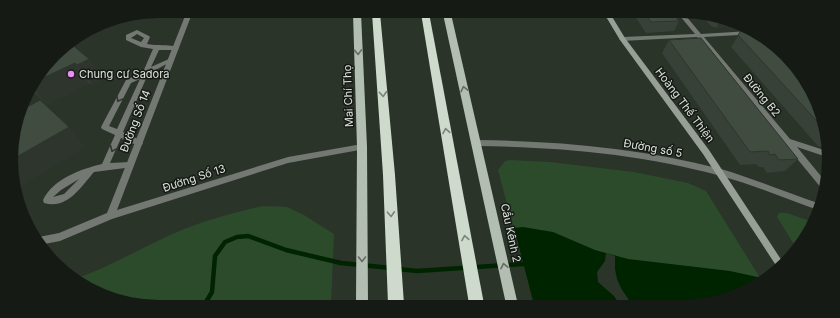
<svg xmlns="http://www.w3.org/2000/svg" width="840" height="318" viewBox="0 0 840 318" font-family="Inter,sans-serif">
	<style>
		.green { fill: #2c4b2b }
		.water { fill: #002300 }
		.pier { fill: #2a3429 }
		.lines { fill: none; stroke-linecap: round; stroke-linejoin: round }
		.stream { stroke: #002300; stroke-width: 4.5 }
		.lane { fill: #737872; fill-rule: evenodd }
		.street { fill: #737872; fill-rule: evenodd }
		.secondary { fill: #979f97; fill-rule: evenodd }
		.primary { fill: #b3beb3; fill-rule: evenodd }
		.highway { fill: #cddacc; fill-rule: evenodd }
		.wall { fill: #384137 }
		.shaded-wall { fill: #2e352d }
		.building { fill: #414c40; stroke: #2e352d }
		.oneway { stroke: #646c64 }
		.oneway2 { stroke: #7b847a }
		.oneway3 { stroke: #323631 }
		.poi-dot { fill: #ed8cf9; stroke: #161a15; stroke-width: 1.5 }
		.labels { text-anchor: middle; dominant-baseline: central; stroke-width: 3; stroke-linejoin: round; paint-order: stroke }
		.poi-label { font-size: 11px; fill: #dde4dd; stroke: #161a15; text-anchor: start }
		.street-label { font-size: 11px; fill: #dde4dd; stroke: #161a15 }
	</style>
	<rect width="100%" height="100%" fill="#2a3429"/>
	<g class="green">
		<polygon points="510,160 550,162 634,172 688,183 706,191 762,281 746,292 701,306 534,305 498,170 505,161"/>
		<path d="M263 206 287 207 304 215 334 234 331 303 120 302 75 279C113 266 147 244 184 229 210 219 236 212 263 206Z"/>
		<polygon points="779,213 787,213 813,222 804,241 797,249 777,217"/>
	</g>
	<polygon class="water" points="523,227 553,232 595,250 628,259 730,271 766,279 746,292 701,306 601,305 562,300 544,301 534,305 514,228"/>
	<polygon class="pier" points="606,253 615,256 615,269 617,279 621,288 632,305 620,305 614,296 598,282 597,272 605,261"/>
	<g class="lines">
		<g class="stream">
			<polyline points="398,269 417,271 523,264"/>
			<polyline points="206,302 212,292 215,256 225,242 237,237 248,236 286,250 341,263 391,268"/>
		</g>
		<path class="lane" d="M137 30 149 36 150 37 147 44C155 46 174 44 179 48L176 50H159L151 67 169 59 171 58 174 60 148 74 123 132 142 141 143 143 142 145H136L121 138 110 163 130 162 133 163 134 165 133 167 94 172C81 187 67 210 44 203L43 200C53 179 81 169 102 164L115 135 102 129 101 127 126 80 143 72 153 49 141 47 126 40V35ZM137 34 144 38 141 42 131 38ZM140 79 117 129 109 126 131 83ZM79 179 64 194 53 197 61 190Z"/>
		<g class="street">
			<polygon points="187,11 193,11 117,210 288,157 362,144 365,145 366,147 365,149 288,163 112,219 60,241 39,245 34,238 59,233 107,213"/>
			<polygon points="680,16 686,16 701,34 750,31 756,34 704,37 790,139 827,151 827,157 797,147 825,181 824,190 822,189 697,37 622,41 619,39 622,37 695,34"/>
			<path d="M477 140C559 141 641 148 721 169 755 179 787 193 821 204L818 210C786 199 754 185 721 176 642 154 559 147 477 146L473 143Z"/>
		</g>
		<polygon class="secondary" points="605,15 611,15 625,38 709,150 784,264 779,270 703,154 620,40"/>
		<g class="primary">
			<polygon points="353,13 361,13 367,147 368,304 356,303 357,147"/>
			<polygon points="443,14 451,14 518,305 506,304"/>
		</g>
		<g class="highway">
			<polygon points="372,13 380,13 395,175 404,304 388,304 383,175"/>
			<polygon points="421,13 429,13 484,304 469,304"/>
		</g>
	</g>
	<g class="wall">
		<polygon points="634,15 675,16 679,21 674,31 646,33"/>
		<polygon points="702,16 720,16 737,25 716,28 711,26"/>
		<polygon points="743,28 771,42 809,85 828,140 827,149 818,146 731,47"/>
		<polygon points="669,40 798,159 785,171 767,173 763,167 759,167 756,164 740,165 662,53"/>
		<polygon points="62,48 89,59 103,79 92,85 89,83 47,105 30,88 31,85"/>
	</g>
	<g class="shaded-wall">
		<polygon points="722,18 723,18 737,25 716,28"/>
		<polygon points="89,59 103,79 92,85 77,65"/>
		<polygon points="75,63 89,83 47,105 30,86 31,85 32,83"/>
		<polygon points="69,127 86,147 15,190 14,188 13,159"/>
	</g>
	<g class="building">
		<polygon points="646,15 675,16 679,21 651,22"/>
		<polygon points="743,28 768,40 785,57 809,85 824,129 738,35"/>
		<polygon points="701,38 798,159 779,160 775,154 770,155 768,151 750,152 669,40"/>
		<polygon points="70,43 89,59 77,65 75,63 32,83 62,48"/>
		<polygon points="40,100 69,127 13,159 12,139 22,110"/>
	</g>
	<defs><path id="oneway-chevron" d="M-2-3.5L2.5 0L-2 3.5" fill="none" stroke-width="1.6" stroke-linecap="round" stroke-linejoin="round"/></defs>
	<g class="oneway">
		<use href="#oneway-chevron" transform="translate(358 52) rotate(88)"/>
		<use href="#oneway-chevron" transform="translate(464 89) rotate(-103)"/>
		<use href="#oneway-chevron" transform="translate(362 259) rotate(90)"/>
		<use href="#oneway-chevron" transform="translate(504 266) rotate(-102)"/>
	</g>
	<g class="oneway2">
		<use href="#oneway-chevron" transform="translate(383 94) rotate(86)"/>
		<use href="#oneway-chevron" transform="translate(446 131) rotate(-100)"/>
		<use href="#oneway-chevron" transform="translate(391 214) rotate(87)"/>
		<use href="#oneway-chevron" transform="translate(465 238) rotate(-100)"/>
	</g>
	<g class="oneway3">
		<use href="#oneway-chevron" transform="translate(119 99) rotate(118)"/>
		<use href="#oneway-chevron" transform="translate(113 149) rotate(114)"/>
	</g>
	<circle class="poi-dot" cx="71" cy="74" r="4"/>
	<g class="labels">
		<g class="poi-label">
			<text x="79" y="74">Chung cư Sadora</text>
		</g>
		<g class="street-label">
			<text transform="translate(762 95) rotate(51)">Đường B2</text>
			<text transform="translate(348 96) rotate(-92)">Mai Chí Thọ</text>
			<text transform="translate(685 105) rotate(53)">Hoàng Thế Thiện</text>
			<text transform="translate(135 121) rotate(-69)">Đường Số 14</text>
			<text transform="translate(653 148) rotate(10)">Đường số 5</text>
			<text transform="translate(194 178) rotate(-18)">Đường Số 13</text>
			<text transform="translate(511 233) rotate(78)">Cầu Kênh 2</text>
		</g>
	</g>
	<path d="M0 0H840V318H0ZM159 18H681A141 141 0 0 1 822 159V159A141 141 0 0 1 681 300H159A141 141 0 0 1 18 159V159A141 141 0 0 1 159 18Z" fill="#161a15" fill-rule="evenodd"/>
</svg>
